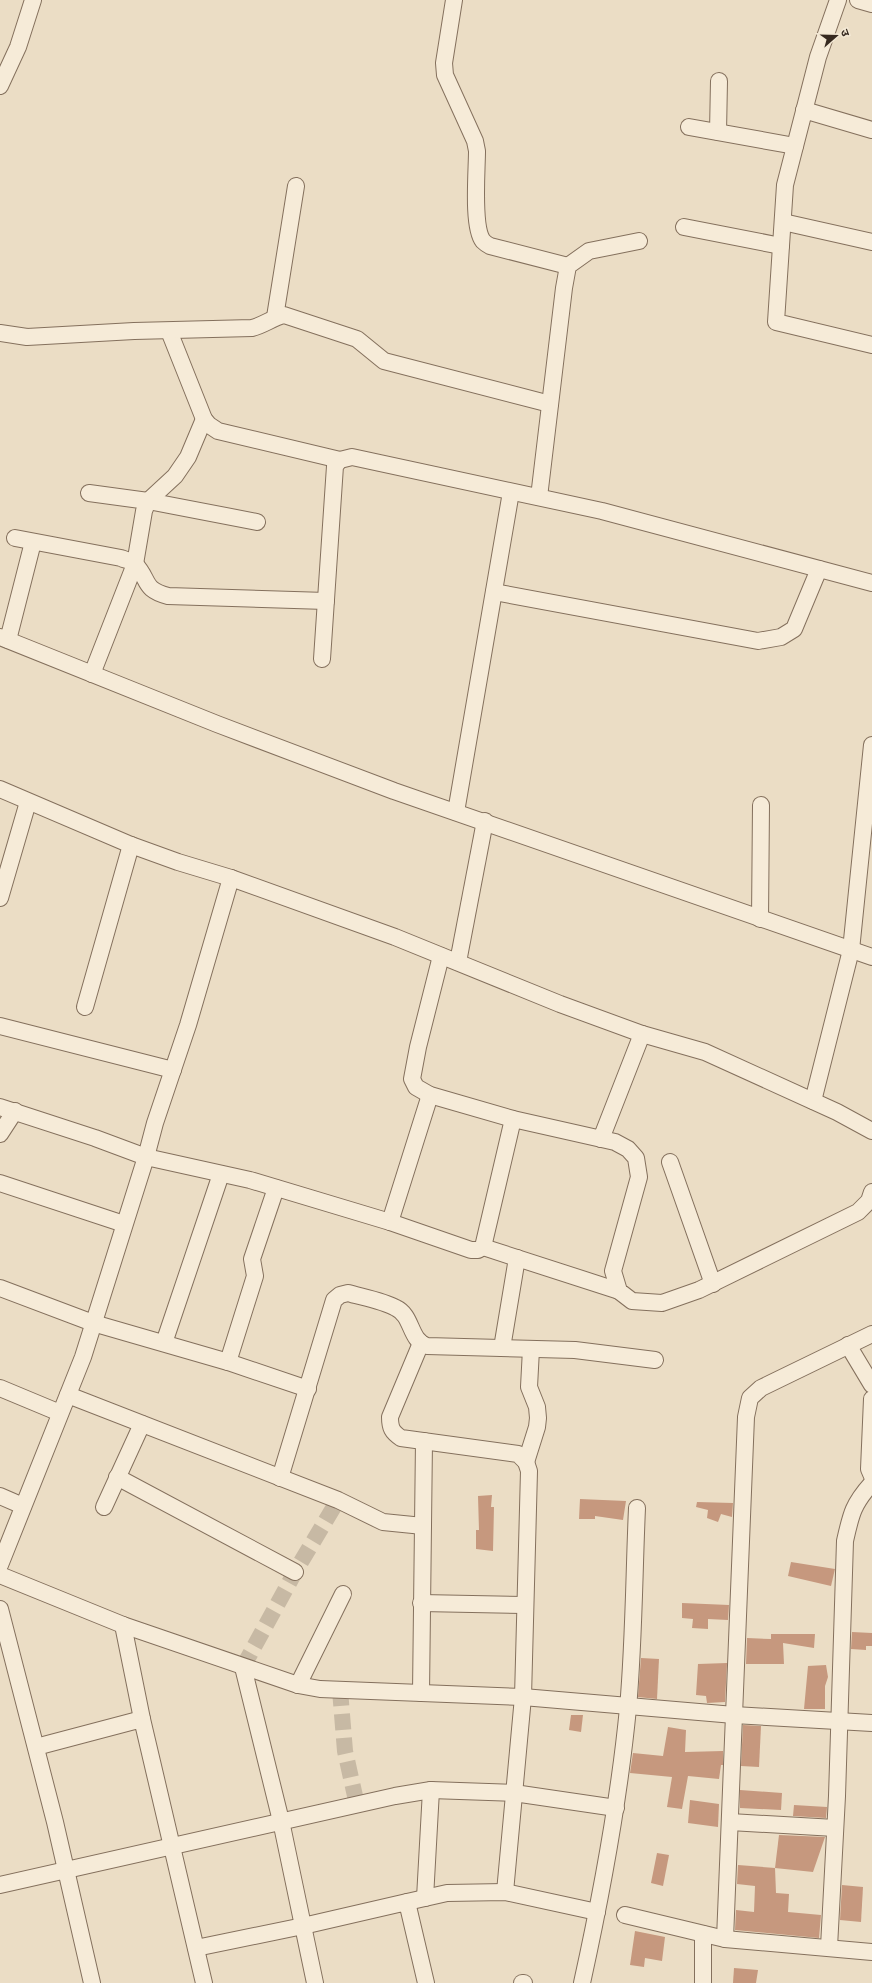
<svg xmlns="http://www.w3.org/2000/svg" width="872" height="1983" viewBox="0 0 872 1983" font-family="'PT Serif','Noto Sans Devanagari',serif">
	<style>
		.building { fill: #c6987e }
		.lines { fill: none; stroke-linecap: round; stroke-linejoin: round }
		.street-tunnel { stroke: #c7b9a4; stroke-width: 16; stroke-dasharray: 16 8; stroke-linecap: butt }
		.street-casing { stroke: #84705d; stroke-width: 18 }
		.street { stroke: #f6ebd8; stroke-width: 16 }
	</style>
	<rect width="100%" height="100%" fill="#ebddc5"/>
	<g class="building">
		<polygon points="492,1495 491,1507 494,1507 493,1551 476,1549 476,1530 479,1530 478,1496"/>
		<polygon points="580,1499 626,1501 623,1520 595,1516 595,1519 579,1519"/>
		<polygon points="697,1502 733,1503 732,1517 721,1514 718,1522 707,1518 708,1510 696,1507"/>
		<polygon points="791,1562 835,1569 831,1586 788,1576"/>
		<polygon points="682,1603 729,1605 728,1620 708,1619 708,1629 692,1628 693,1619 682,1618"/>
		<polygon points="852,1632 872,1633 872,1646 866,1646 866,1650 851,1649"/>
		<polygon points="771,1634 815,1634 814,1648 783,1643 784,1664 746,1664 747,1638 771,1639"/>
		<polygon points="641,1658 659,1659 657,1699 638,1697"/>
		<polygon points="727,1663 725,1702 707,1703 706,1696 696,1695 698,1664"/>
		<polygon points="826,1665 828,1677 825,1686 825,1709 804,1709 808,1666"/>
		<polygon points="571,1715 583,1715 581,1732 569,1730"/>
		<polygon points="743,1725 761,1726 759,1767 741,1766"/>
		<polygon points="668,1727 686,1730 685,1752 723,1751 723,1765 721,1765 719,1779 688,1776 682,1809 667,1807 672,1777 630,1773 633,1753 663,1756"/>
		<polygon points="740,1790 782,1793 781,1810 740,1808"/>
		<polygon points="690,1800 719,1804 718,1827 688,1823"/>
		<polygon points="794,1805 827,1807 826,1818 793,1816"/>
		<polygon points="779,1835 825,1837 813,1872 775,1868"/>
		<polygon points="657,1853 669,1855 663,1886 651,1883"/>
		<polygon points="738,1865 775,1868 776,1893 789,1894 788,1912 821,1915 819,1938 735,1930 736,1910 754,1912 755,1886 737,1884"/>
		<polygon points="842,1885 863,1887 861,1922 840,1920"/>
		<polygon points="635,1931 665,1937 662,1961 645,1958 644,1967 630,1965"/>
		<polygon points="734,1968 758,1970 756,1983 733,1983"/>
	</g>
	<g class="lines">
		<g class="street-tunnel">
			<polyline points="243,1667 295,1572 338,1500"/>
			<polyline points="340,1690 345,1751 357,1805"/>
		</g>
		<defs>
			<g id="street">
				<path d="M454 0 444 63 445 75 475 141 477 151C477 171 472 227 483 241 485 243 488 245 490 246L568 266"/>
				<polyline points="838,0 818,57 785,185 776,322 872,345"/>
				<polyline points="858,0 872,4"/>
				<polyline points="0,86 18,47 33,0"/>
				<polyline points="804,110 872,130"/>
				<polyline points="689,127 795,146"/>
				<polyline points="718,132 719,81"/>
				<polyline points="783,222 872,242"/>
				<polyline points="684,227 781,246"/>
				<polyline points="275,317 296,186"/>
				<polyline points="169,331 204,419 209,425 218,431 340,460"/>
				<path d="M0 333 27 337 134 331 252 328C264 325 272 318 284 315L357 339 384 361 550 404"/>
				<polyline points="89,493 148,501 257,522"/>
				<polyline points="539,497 564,288 568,266 589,251 639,241"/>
				<path d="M15 538 121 558C125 560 132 561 135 564 150 580 142 589 168 596L326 601"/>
				<polyline points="494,592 758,641 781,637 794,629 819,569"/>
				<polyline points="0,637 217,724 394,791 872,957"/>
				<polyline points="8,640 33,542"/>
				<polyline points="322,659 335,466 340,460 352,457 602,511 872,583"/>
				<polyline points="92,674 135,564 144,511 148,501 175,476 188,457 204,419"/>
				<polyline points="0,789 131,845 178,862 231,878 395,937 560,1004 642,1034 705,1052 837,1112 872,1131"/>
				<polyline points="456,812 511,492"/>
				<polyline points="0,898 28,802"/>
				<polyline points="760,919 761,805"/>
				<polyline points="441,956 418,1047 412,1079 416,1087 430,1095 513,1119 615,1142 628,1149 636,1158 639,1177 613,1271 619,1291 632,1301 662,1303 699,1290 858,1212 869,1201 872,1192"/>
				<polyline points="458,962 485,821"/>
				<polyline points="85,1007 131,845"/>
				<polyline points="0,1026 173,1070"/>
				<polyline points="813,1101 851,950 872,745"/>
				<polyline points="0,1107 95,1138 146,1157 250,1180 390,1222 471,1250 478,1250 483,1247 513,1119"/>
				<polyline points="0,1134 15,1111"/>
				<polyline points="601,1139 642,1034"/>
				<polyline points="670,1162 713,1284"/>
				<polyline points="0,1183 124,1224"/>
				<polyline points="390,1222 430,1095"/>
				<polyline points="483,1247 619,1291"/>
				<polyline points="0,1288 93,1323 228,1362 308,1389"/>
				<polyline points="164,1343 221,1174"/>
				<path d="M421 1343 390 1417C390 1428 392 1432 401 1438L518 1454 526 1462 529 1471 523 1697 505 1892"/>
				<polyline points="848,1345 872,1385"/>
				<polyline points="502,1348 517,1258"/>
				<polyline points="228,1362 255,1276 252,1259 276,1188"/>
				<polyline points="0,1388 60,1413"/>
				<polyline points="68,1395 338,1500 383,1522 423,1526"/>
				<polyline points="872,1399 869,1469 872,1476"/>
				<polyline points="526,1462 537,1427 538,1418 537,1407 529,1387 531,1349"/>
				<polyline points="117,1477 295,1572"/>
				<path d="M280 1478 334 1300 340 1295 348 1293C362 1297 384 1301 396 1308 413 1316 409 1340 427 1346L575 1350 655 1360"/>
				<polyline points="0,1496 23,1506"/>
				<polyline points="104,1507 142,1424"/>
				<polyline points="0,1565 83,1357 146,1157 155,1123 188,1025 231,878"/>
				<polyline points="0,1575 123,1625 298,1685 320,1689 523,1697 734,1715 872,1723"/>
				<polyline points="421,1603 524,1605"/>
				<polyline points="0,1609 55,1822 92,1983"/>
				<polyline points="123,1625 142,1719"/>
				<polyline points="243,1667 281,1821 315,1983"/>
				<polyline points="298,1685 343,1594"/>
				<polyline points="421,1693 424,1441"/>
				<polyline points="36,1747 142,1719 204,1983"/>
				<polyline points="730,1822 835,1828"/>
				<polyline points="0,1885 395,1796 431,1790 514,1793 616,1808"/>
				<polyline points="425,1898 431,1790"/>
				<polyline points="407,1902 447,1893 505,1892 597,1912"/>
				<polyline points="625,1915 725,1939 872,1952"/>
				<polyline points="703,1934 703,1983"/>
				<polyline points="725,1939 746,1417 750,1398 761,1388 872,1334"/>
				<path d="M829 1947 837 1796 845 1541C851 1514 853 1504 872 1483"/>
				<polyline points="196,1948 303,1926 407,1902 426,1983"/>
				<polyline points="522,1983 524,1983"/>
				<path d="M582 1983C602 1892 619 1801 628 1708 634 1641 634 1574 637 1508"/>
			</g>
		</defs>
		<use href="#street" class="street-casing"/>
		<use href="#street" class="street"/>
	</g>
	<g transform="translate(836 36) rotate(70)" stroke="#f3e8d4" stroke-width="3" paint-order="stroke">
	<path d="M0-3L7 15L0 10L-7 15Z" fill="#36291f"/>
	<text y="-6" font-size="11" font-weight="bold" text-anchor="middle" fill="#36291f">उ</text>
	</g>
</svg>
